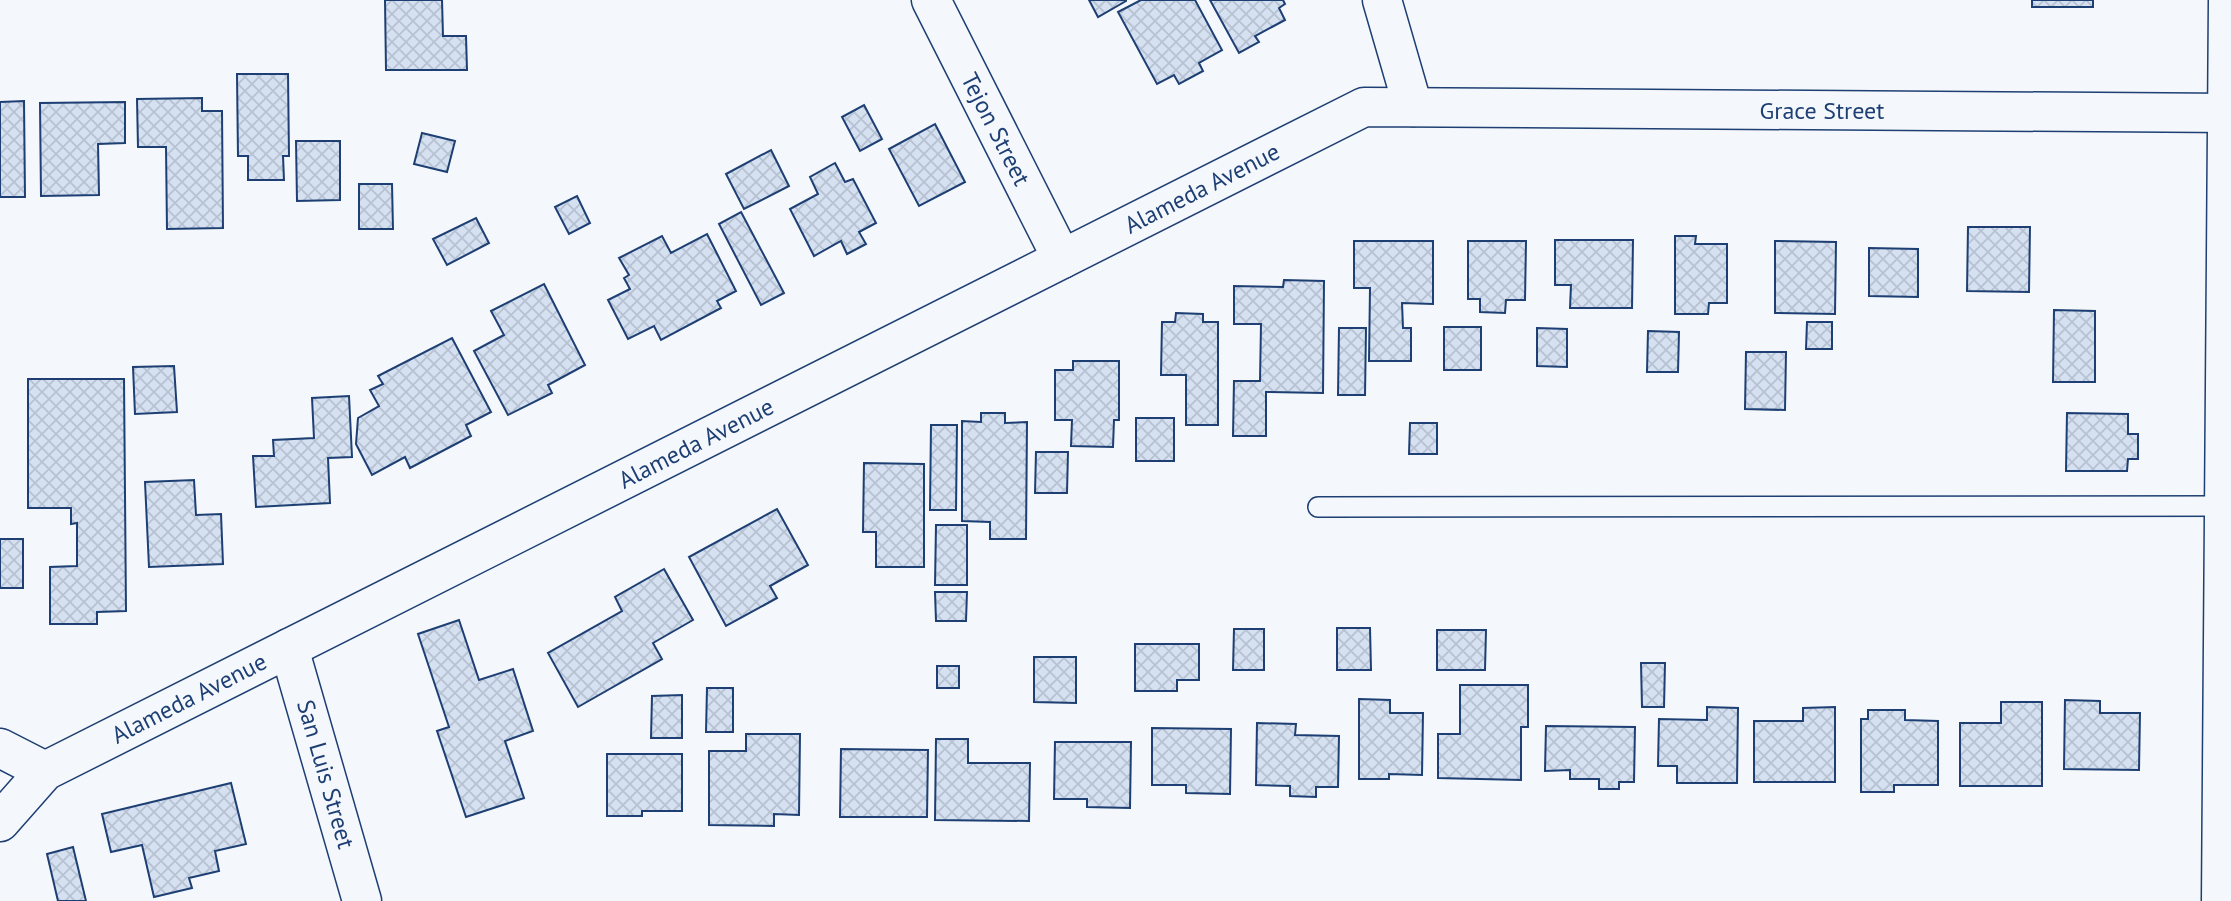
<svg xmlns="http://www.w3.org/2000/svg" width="2231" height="901" viewBox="0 0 2231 901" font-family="'PT Sans',sans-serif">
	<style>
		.building { fill: url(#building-cross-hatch); stroke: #1d3f73; stroke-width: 2 }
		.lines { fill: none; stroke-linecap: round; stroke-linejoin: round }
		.service-casing { stroke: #1d3f73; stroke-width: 22 }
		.minor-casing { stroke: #1d3f73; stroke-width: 41 }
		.secondary-casing { stroke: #1d3f73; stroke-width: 41 }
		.service { stroke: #f4f7fb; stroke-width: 19 }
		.minor { stroke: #f4f7fb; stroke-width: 38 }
		.secondary { stroke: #f4f7fb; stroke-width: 38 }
		.labels { text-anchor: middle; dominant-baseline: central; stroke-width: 5; stroke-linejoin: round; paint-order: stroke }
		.street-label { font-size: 24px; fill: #1d3f73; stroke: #f4f7fb }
	</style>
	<defs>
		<pattern id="building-cross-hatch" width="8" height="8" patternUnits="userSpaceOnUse" patternTransform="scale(1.75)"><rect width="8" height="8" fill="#d5e0f0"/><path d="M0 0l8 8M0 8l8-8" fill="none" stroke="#b6c1d1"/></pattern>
	</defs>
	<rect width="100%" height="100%" fill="#f4f7fb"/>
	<g class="building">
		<polygon points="385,0 442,0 443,36 466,36 467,70 386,70"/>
		<polygon points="1089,0 1126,0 1126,1 1098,17"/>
		<polygon points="1141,0 1195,0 1222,50 1199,63 1203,71 1179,84 1174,75 1157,84 1118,12"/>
		<polygon points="1210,0 1283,0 1285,4 1279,8 1285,20 1255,36 1259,42 1239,53"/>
		<rect x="2032" y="0" width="61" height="7"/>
		<polygon points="237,74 288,74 289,156 283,156 284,180 248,180 248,156 238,156"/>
		<polygon points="202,98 202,111 222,111 223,228 167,229 166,147 138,147 137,99"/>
		<polygon points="24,101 25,197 0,197 0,102"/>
		<polygon points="125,102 125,143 98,144 99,195 41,196 40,103"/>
		<polygon points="864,105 882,139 860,151 842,117"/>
		<polygon points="935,124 965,182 919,206 889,149"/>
		<polygon points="422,133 455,141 447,172 414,164"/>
		<polygon points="296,141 340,141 340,200 297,201"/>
		<polygon points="771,150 789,186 744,209 726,174"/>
		<polygon points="835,163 845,182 853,179 876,223 859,232 866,244 847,254 841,241 814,256 790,209 818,194 810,177"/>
		<polygon points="359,184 392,184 393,229 359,229"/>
		<polygon points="577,196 590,223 569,234 555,207"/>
		<polygon points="741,212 784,293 761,305 719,224"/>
		<polygon points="476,218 489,243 447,265 433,239"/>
		<polygon points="1968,227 2030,227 2029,292 1967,291"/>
		<polygon points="707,234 736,291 717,301 721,308 661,340 654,326 628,339 608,300 630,289 624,278 629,275 619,258 662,236 671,253"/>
		<polygon points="1675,236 1696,236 1695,244 1727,244 1727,303 1709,303 1708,314 1675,314"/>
		<polygon points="1555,240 1633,240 1632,308 1570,308 1571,285 1555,285"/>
		<polygon points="1354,241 1433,241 1433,304 1402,303 1403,328 1411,328 1411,361 1369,361 1370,288 1354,288"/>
		<polygon points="1468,241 1526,241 1525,300 1506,300 1505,313 1480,312 1480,299 1468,299"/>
		<polygon points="1775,241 1836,242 1835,314 1775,313"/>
		<polygon points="1869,248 1918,249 1918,297 1869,296"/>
		<polygon points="1284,280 1324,281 1323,393 1266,392 1266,436 1233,436 1234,381 1260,381 1261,324 1234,324 1234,286 1283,287"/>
		<polygon points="544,284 585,365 548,385 552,393 508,415 474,351 504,335 491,311"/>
		<polygon points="2054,310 2095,311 2095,382 2053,382"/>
		<polygon points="1176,313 1203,314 1203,322 1218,322 1218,425 1186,425 1186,375 1161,375 1162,322 1175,322"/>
		<polygon points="1807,322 1832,322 1832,349 1806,349"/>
		<rect x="1444" y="327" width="37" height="43"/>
		<polygon points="1339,328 1366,328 1365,395 1338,395"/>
		<polygon points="1537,328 1567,329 1567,367 1537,366"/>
		<polygon points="1648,331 1679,332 1678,372 1647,372"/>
		<polygon points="452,338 491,412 466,425 471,436 410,468 405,457 372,475 356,444 358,418 379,406 370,390 383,384 378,376"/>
		<polygon points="1746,352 1786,352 1785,410 1745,409"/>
		<polygon points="1073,361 1119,361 1119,420 1114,420 1113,447 1071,446 1072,420 1055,420 1055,370 1073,370"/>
		<polygon points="174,366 177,412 135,414 133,367"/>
		<polygon points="28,379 124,379 126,611 97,612 97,624 50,624 50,567 77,566 77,523 71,524 71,508 28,508"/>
		<polygon points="349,396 352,457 328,458 330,503 256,507 253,456 274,456 273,440 314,438 312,398"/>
		<polygon points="981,413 1005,413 1005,423 1027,422 1026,539 990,539 990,522 962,521 962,421 981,422"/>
		<polygon points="2067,413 2128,414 2128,434 2138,434 2138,459 2128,459 2127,471 2066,471"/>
		<rect x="1136" y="418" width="38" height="43"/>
		<polygon points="1410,423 1437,423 1437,454 1409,454"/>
		<polygon points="931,425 957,425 956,510 930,510"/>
		<polygon points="1036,452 1068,452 1067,493 1035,493"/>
		<polygon points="864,463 924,464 924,567 876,567 876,532 863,532"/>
		<polygon points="194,480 196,515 221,514 223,564 149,567 145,482"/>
		<polygon points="777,509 808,565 770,586 777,598 726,626 689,557"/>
		<polygon points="936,525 967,525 967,585 935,585"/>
		<rect x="0" y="539" width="23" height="49"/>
		<polygon points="664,569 693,620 653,643 662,659 578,707 548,653 622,611 615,597"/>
		<polygon points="935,592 967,592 966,621 936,621"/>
		<polygon points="459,620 479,680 513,669 533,731 505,741 524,798 466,817 437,731 449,727 418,634"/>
		<polygon points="1337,628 1370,628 1371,670 1337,670"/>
		<polygon points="1234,629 1264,629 1264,670 1233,670"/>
		<polygon points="1437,630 1486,630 1485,670 1437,670"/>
		<polygon points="1135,644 1199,644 1199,680 1177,680 1177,691 1135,691"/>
		<polygon points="1034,657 1076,657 1076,703 1034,702"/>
		<polygon points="1641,663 1665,663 1664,707 1642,707"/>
		<rect x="937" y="666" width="22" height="22"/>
		<polygon points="1460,685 1528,685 1528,727 1521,727 1521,780 1438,778 1438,734 1460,734"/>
		<polygon points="707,688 733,688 733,732 706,732"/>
		<polygon points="682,695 682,738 651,738 652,696"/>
		<polygon points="1359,699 1390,700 1390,713 1423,713 1422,775 1389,774 1389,779 1359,779"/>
		<polygon points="2065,700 2100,701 2100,713 2140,713 2139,770 2064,769"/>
		<polygon points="2001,702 2042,702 2042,786 1960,786 1960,723 2001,723"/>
		<polygon points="1707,707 1738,708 1737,783 1677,783 1677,766 1658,766 1659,719 1707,720"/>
		<polygon points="1835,707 1835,782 1754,782 1754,721 1803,721 1803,708"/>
		<polygon points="1868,710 1905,710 1905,720 1938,721 1938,785 1894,785 1894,792 1861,792 1861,719 1868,719"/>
		<polygon points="1257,723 1296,724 1295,735 1339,736 1338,787 1316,787 1316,797 1290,796 1290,786 1256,785"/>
		<polygon points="1546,726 1635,727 1634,782 1619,782 1619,789 1599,789 1599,779 1570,779 1570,770 1545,771"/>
		<polygon points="1152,728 1231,729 1230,794 1186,793 1186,785 1152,785"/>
		<polygon points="746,734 800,734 799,815 774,814 774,826 709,825 709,751 746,751"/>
		<polygon points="936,739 968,739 968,763 1030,763 1029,821 935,820"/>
		<polygon points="1055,742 1131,742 1130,808 1087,807 1087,799 1054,799"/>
		<polygon points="841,749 928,750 927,817 840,817"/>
		<polygon points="607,754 682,754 682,811 642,811 642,816 607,816"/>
		<polygon points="231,783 246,844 215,851 219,871 189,878 192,888 154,897 142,845 111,852 102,814"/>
		<polygon points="73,847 86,901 58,901 47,854"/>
	</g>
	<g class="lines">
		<defs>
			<polyline id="service" points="1318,507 2230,506"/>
			<g id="minor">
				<polyline points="931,0 1062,259"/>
				<polyline points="1382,0 1413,107"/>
				<polyline points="289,648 362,901"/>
				<polyline points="0,748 45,771"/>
				<polyline points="0,822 45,771 1364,107 2231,113"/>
			</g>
			<polyline id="secondary" points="2221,901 2228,0"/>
		</defs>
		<use href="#service" class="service-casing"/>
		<use href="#minor" class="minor-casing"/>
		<use href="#secondary" class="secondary-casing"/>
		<use href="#service" class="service"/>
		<use href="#minor" class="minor"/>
		<use href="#secondary" class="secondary"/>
	</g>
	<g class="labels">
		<g class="street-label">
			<text x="1822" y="110">Grace Street</text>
			<text transform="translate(996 129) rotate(63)">Tejon Street</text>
			<text transform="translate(1202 188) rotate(-27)">Alameda Avenue</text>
			<text transform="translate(696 443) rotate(-27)">Alameda Avenue</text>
			<text transform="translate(189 698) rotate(-27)">Alameda Avenue</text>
			<text transform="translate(326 774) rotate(74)">San Luis Street</text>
		</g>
	</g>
</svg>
